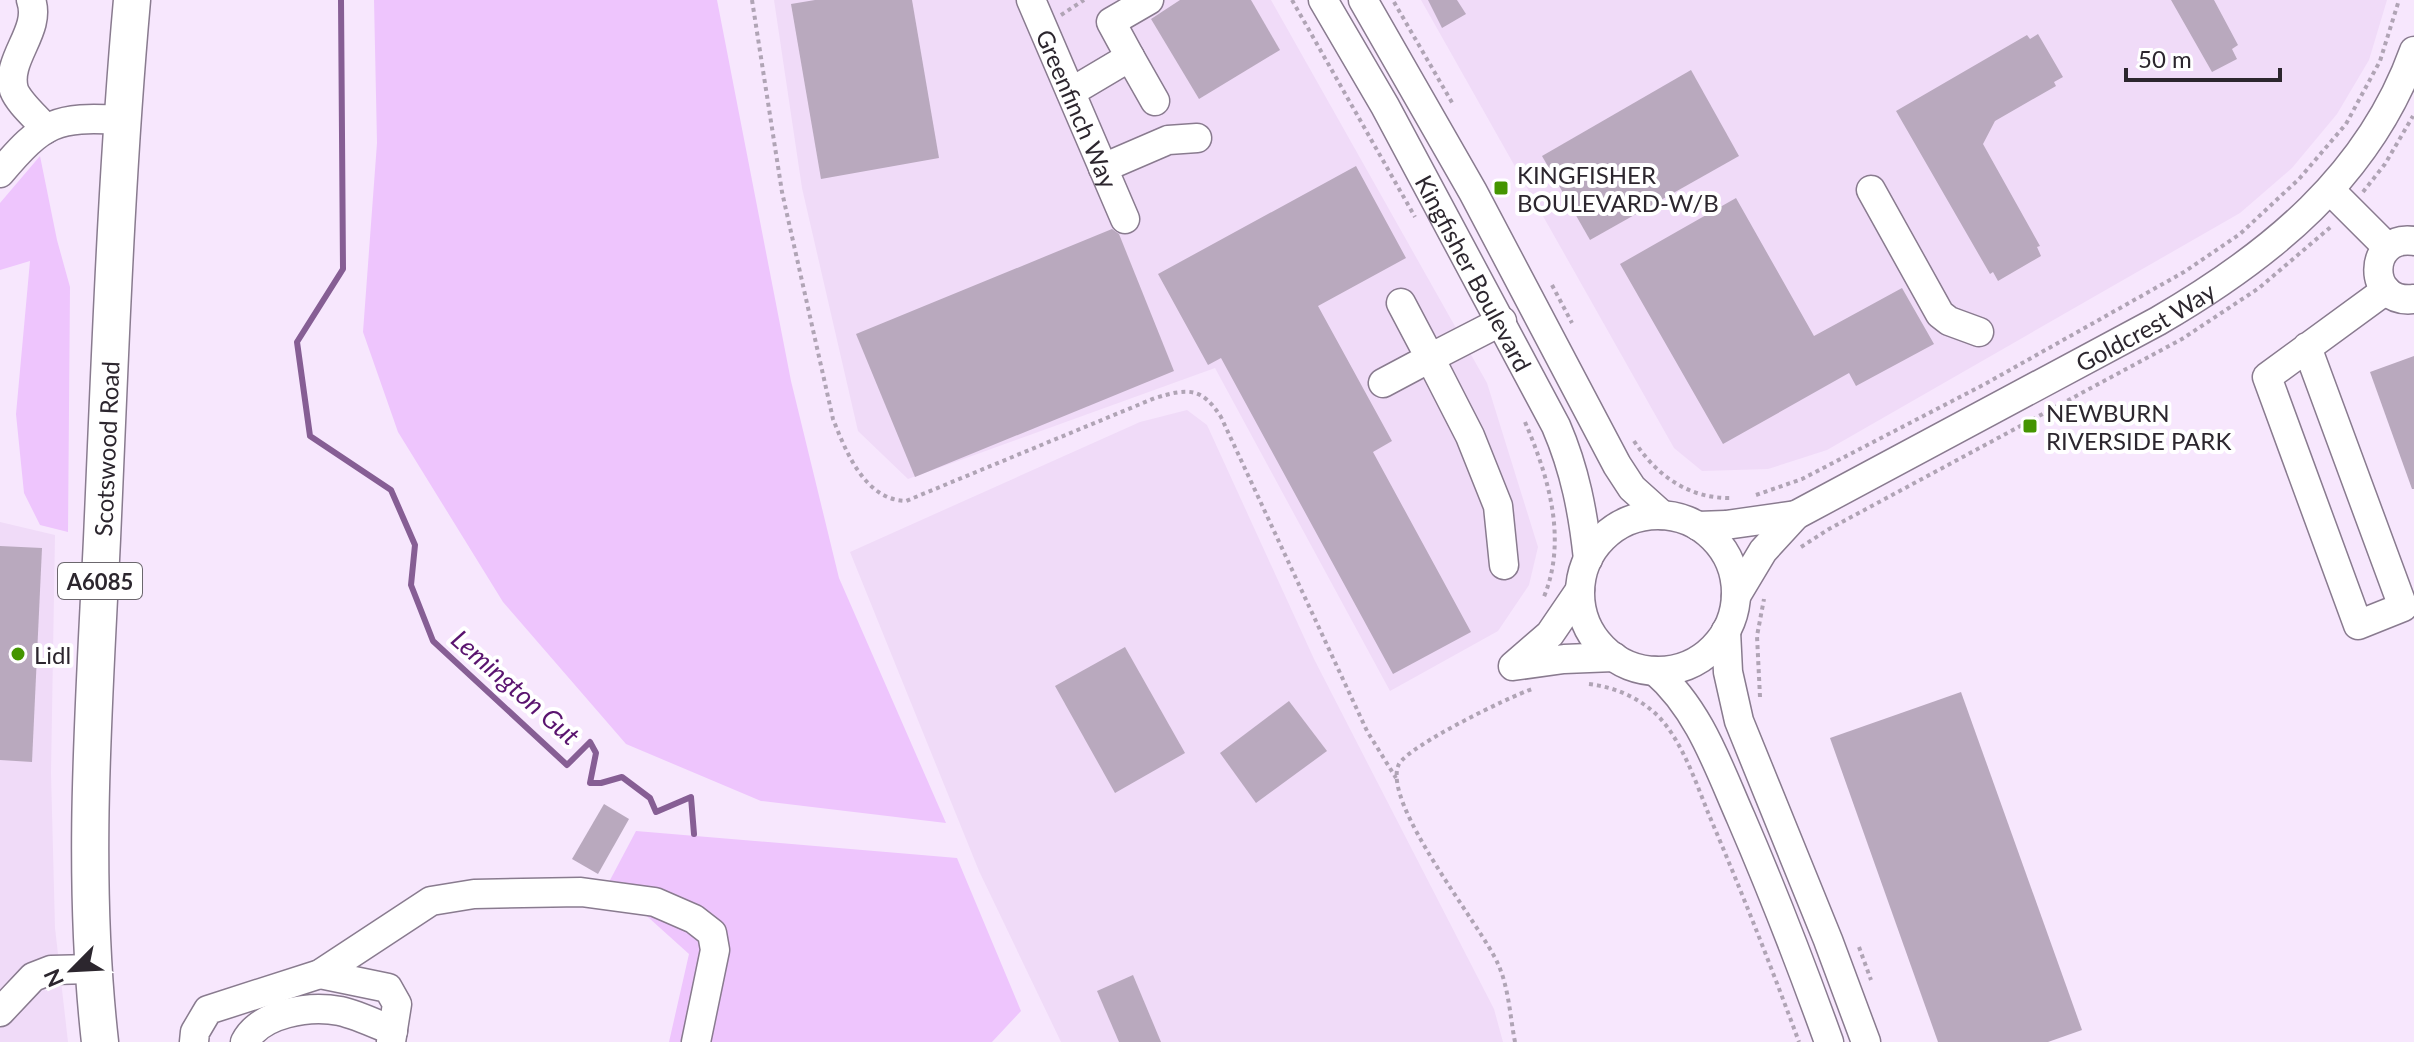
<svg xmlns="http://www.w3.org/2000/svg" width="2414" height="1042" viewBox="0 0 2414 1042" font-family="Lato,sans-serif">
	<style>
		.built { fill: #f0dbf8 }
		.green { fill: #eec5fd }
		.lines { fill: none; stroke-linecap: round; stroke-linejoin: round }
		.stream { stroke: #865e94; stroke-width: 6 }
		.building { fill: #b9a9be }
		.minor-casing { stroke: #897b8f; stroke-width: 31 }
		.major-casing { stroke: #897b8f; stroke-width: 39 }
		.path { stroke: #b0a4b5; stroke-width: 4; stroke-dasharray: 4 4; stroke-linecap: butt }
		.minor { stroke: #fff; stroke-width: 28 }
		.major { stroke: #fff; stroke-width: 36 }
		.poi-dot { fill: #449500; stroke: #fff; stroke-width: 3 }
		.labels { text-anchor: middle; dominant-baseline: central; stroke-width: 8; stroke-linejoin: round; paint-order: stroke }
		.shield { fill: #fff; stroke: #6b676d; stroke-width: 2 }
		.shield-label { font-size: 22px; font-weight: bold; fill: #2c262e }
		.street-label { font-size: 24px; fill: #2c262e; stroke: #fff }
		.poi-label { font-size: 24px; fill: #2c262e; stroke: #fff; text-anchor: start }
		.water-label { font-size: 26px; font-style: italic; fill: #5a146f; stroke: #fff }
	</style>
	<rect width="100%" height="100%" fill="#f7e7fd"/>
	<g class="built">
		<polygon points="774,0 1271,0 1487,383 1538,547 1529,585 1498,631 1390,691 1215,368 908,479 858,431 802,188"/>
		<polygon points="1421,0 2387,0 2369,60 2337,114 2292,168 2240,213 1827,450 1768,469 1702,471 1674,448"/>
		<polygon points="1187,410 1207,425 1314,659 1494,1009 1503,1042 1061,1042 979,871 850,552 1140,422"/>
		<polygon points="0,522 55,535 51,773 55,928 68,1042 0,1042"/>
	</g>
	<g class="green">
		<polygon points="374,0 717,0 791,381 839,578 946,823 761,801 626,744 503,602 398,432 363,332 377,143"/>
		<polygon points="40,156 57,240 70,287 68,532 40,525 24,493 16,414 30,261 0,270 0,203"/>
		<polygon points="636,831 957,858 1021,1011 992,1042 669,1042 689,954 609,882"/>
	</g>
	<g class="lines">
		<polyline class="stream" points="341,0 343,269 297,342 310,436 391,490 415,545 411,585 433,641 567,765 590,742 596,753 590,783 601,783 622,777 650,798 656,812 691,797 694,834"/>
	</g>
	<g class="building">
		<polygon points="815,0 912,0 939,158 821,179 791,4"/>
		<polygon points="1180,0 1251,0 1280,50 1199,99 1151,19"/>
		<polygon points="1428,0 1457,0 1466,14 1442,28"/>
		<polygon points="2171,0 2214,0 2238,45 2232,49 2237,59 2212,72"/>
		<polygon points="2038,34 2063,77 2054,82 2056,86 1995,121 1983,144 2040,246 2037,247 2041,256 1998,281 1993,272 1990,274 1896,111 2027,35 2030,39"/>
		<polygon points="1691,70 1739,156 1590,240 1542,156"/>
		<polygon points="1356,166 1406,258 1318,306 1392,441 1373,452 1471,632 1393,674 1221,358 1208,365 1158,274"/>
		<polygon points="1736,198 1814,336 1902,288 1934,344 1856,386 1849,373 1723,444 1620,264"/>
		<polygon points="1112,229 1119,234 1174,371 915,477 856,334"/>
		<polygon points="2414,356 2414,489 2412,489 2370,372"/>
		<polygon points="0,546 42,548 32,762 0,760"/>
		<polygon points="1125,647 1185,753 1115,793 1055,686"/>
		<polygon points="1961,692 2082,1030 2048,1042 1938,1042 1830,738"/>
		<polygon points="1289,701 1327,751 1256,803 1220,753"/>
		<polygon points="604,804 629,819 598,874 572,859"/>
		<polygon points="1133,975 1161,1042 1119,1042 1097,991"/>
	</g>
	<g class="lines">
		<defs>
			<g id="minor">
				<path d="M31 0C42 31 5 59 14 90 19 103 37 118 46 129"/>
				<path id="s1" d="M1031 0 1125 219"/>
				<path id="s2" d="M1323 0 1385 106 1556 426C1575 470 1583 512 1588 559"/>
				<polyline points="1363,0 1473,192 1617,465 1632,488 1662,515"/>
				<polyline points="1130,57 1155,101"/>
				<polyline points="1071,92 1130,57 1111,22 1149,0"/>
				<polyline points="1103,168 1168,140 1197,138"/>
				<path d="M0 173C43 122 56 116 121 120"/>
				<polyline points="1871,190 1940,314 1949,321 1979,332"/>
				<polyline points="2330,190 2387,247"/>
				<path d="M2414 241C2367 234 2366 305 2414 299"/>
				<polyline points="1502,321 1430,358 1470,436 1498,506 1504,565"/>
				<polyline points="2307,347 2403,607 2358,625 2267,377 2386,290"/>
				<polyline points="1383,383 1430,358 1401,303"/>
				<circle cx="1658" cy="593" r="78"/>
				<polyline points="1698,526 1726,525 1796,515"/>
				<polyline points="1580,590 1550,634 1513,666 1564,659 1614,657"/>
				<path id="s3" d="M1736 596 1763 551 1796 515 2158 321C2270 256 2369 176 2414 51"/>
				<polyline points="1726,631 1728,672 1739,721 1828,940 1866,1042"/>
				<path d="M1655 671C1699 709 1718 766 1741 818 1773 892 1802 967 1829 1042"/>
				<polyline points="320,974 388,988 397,1004 391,1042"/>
				<polyline points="0,1012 33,977 51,970 92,969"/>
				<polyline points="194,1042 195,1032 208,1010 320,974 431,901 474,894 581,892 655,902 694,919 712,933 715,950 696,1042"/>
				<path d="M245 1042C260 1013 309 1005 340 1011 358 1015 376 1024 393 1031"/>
			</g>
			<g id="major">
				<path id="s4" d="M100 1042C81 874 94 707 102 539 110 359 116 179 132 0"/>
			</g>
		</defs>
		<use href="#minor" class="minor-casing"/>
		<use href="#major" class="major-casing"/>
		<g class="path">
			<path d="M752 0 782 192 833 419C846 452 865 500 906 501L1155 398C1188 388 1202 387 1221 417L1367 731 1396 778"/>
			<polyline points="1292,0 1415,217"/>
			<polyline points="1394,2 1454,106"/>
			<polyline points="1061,15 1084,0"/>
			<polyline points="2363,192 2385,164 2413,116"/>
			<polyline points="1552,285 1572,323"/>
			<path d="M1525 422C1549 478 1568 541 1543 599"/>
			<path d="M1634 441C1657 476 1689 499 1732 498"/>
			<polyline points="1756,495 1802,479 1985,384 2184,272 2240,234 2299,179 2346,124 2380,61 2399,0"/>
			<polyline points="1801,547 1829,529 2182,339 2259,288 2333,225"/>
			<path d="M1589 684C1615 687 1640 698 1659 717 1683 743 1696 783 1709 815 1741 890 1771 966 1799 1042"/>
			<polyline points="1760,697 1757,636 1764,599"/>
			<polyline points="1859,947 1871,980"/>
			<path d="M1515 1042C1510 1017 1509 988 1498 964 1481 925 1380 802 1399 764 1410 745 1509 697 1532 689"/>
		</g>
		<use href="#minor" class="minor"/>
		<use href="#major" class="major"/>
	</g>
	<g class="poi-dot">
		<rect x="1493" y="180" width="16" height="16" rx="4"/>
		<rect x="2022" y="418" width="16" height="16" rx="4"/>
		<circle cx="18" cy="654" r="8"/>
	</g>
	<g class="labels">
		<rect class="shield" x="58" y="563" width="84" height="36" rx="6"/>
		<g class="shield-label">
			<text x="100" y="581">A6085</text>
		</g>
		<g class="street-label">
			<text stroke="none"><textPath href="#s1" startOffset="118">Greenfinch Way</textPath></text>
			<text stroke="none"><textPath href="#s2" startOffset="312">Kingfisher Boulevard</textPath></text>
			<text stroke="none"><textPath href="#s3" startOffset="498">Goldcrest Way</textPath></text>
			<text stroke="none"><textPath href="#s4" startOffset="594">Scotswood Road</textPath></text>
		</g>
		<g class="poi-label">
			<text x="1517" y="174">KINGFISHER<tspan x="1517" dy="28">BOULEVARD-W/B</tspan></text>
			<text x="2046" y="412">NEWBURN<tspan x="2046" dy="28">RIVERSIDE PARK</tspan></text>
			<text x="34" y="654">Lidl</text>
		</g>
		<g class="water-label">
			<text transform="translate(516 687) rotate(41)">Lemington Gut</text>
		</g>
	</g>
	<g transform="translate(72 970) rotate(246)" stroke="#ffffff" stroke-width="6" paint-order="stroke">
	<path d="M0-6L14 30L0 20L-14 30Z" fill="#2c262e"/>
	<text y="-12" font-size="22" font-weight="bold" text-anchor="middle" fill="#2c262e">N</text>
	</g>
	<path d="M2126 68v12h154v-12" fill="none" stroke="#2c262e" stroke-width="4"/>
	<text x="2138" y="68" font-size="24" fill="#2c262e" stroke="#ffffff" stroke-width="6" paint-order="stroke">50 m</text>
</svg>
